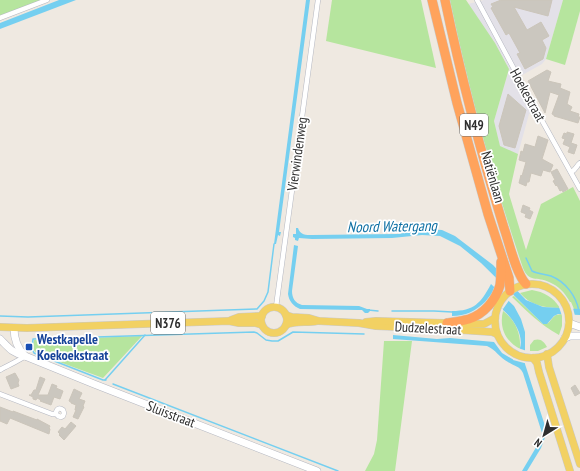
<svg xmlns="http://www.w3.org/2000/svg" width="580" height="471" viewBox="0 0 580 471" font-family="'PT Sans Narrow',sans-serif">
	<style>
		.industrial { fill: #e3e1e8 }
		.green { fill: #b6e59e }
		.water { fill: #75cff0 }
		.pier { fill: #efe9e1 }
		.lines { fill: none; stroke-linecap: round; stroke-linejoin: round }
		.stream { stroke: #75cff0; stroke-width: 1.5 }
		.building { fill: #cbc7bf; stroke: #cbc5ba }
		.street-casing { stroke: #b4b7c1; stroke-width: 5.5 }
		.secondary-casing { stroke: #b4b7c1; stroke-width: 8 }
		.primary-casing { stroke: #c9c9c9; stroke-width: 8 }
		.highway-casing { stroke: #c9c9c9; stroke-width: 10 }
		.street { stroke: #fff; stroke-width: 4.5 }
		.secondary { stroke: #fff; stroke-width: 7 }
		.primary { stroke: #f2d163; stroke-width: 7 }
		.highway { stroke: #ffa35c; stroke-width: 9 }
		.transit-dot { fill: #1a4fb4; stroke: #fff; stroke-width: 1.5 }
		.labels { text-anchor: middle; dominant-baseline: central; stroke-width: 3.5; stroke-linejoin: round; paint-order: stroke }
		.shield { fill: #fff; stroke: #6d6d6d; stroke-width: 1 }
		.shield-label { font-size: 13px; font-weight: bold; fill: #2e2e2e }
		.street-label { font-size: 14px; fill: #2e2e2e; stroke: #fff }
		.transit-label { font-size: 14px; font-weight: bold; fill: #164399; stroke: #fff; text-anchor: start }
		.water-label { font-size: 15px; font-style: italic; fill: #0d6fa3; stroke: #fff }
	</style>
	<rect width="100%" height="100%" fill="#efe9e1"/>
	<polygon class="industrial" points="484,0 563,0 546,59 542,64 517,78 535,111 529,114 518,154 500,147 494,121 509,69 495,43 468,4"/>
	<g class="green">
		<polygon points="0,0 44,0 0,17"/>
		<polygon points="332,0 421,0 436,68 326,41"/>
		<path d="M450 0H466L495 43 509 69 494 121 500 146 518 154 509 194 526 250 541 204 573 187 580 201V309H574L571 302H570C565 293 559 286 549 282 537 276 529 283 523 268 493 180 469 91 450 0Z"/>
		<polygon points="563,0 580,0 580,11 565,65 546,59"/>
		<path d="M532 290C544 292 553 297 560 308 544 308 530 305 520 293Z"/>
		<path d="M514 296 543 324C550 325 551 318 556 315L562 314V326L559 335C539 324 528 312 512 297Z"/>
		<path d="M503 311C515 320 521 333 520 348V349C505 341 499 327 503 311Z"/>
		<path d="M142 336 103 378 38 354C32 350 33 347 34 340Z"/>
		<path d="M534 340C541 338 544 342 547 347L538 351H530V345Z"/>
		<polygon points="384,341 412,341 395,471 365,471 374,454 377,440"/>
	</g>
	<g class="water">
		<polygon points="59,0 76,0 0,29 0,23"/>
		<polygon points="306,0 310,0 279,232 281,232 280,236 278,235 276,244 274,244"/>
		<path d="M296 228H298C300 235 306 235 312 235L398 234 429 229 442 230 455 236 493 265 526 300 543 307 580 309V315L558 314 554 316 547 324H543L481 263 460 246 440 236 422 235 392 238 312 239 299 238 298 241 295 240V238L293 237V234H296Z"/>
		<path d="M294 245 298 246 292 291C292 298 295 303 302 305L359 306 367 309H370V311L368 313H365L362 310H357L300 309C293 306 289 301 288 294Z"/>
		<path d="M491 284 514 306 521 319 525 332V364L547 432 541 448 527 471H522L541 439 542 433 523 373C520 366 514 366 508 362 500 358 495 349 487 346L393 339V335L437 339 450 338 494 342 502 353 514 360C516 356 519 352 520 348 524 335 513 318 503 310V309L485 302C475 311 466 316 452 316V311C474 311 481 303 491 284Z"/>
	</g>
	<g class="pier">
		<polygon points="495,285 510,299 503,309 485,302 492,293"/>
		<polygon points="559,307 573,308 575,316 562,316"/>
		<polygon points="518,348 527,351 528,364 513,360"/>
	</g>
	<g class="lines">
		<g class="stream">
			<path d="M526 258 532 271C538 274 545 274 551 276 566 282 576 296 579 311"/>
			<polyline points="368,310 378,311"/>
			<polyline points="392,311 434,311 452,312"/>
			<polyline points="0,316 28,317 257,309 264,301 268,292 274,244"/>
			<polyline points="105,380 145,335"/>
			<polyline points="106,380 103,380 34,353 32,349 33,339 254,332 257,333 266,340 272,341 278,341 293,332 364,334"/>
			<polyline points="113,384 338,471"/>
		</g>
	</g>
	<g class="building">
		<polygon points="501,0 552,0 548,16 514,7 527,30 541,22 549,36 542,40 546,48 543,59 525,69 517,54 520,53 509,33 506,35 491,8 493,7 491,4"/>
		<polygon points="547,70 551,72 548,81 561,84 560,88 570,92 567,104 572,107 570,111 579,114 578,117 580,117 578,123 554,116 554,115 552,114 559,95 550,92 545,113 528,81"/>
		<polygon points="508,94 526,110 515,148 504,145 499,126"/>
		<polygon points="567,132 574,134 571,143 577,145 574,154 568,152 570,147 563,144 565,139 562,138 564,133 567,134"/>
		<polygon points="538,136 548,140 542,159 553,165 550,172 543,170 541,176 531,173 529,182 527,182 526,186 519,183 521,175 522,176 526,162 519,160 521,151 523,152 525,144 535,147"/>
		<polygon points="557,169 568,189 563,192 562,190 560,191 557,185 556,186 553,181 555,180 551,172"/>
		<polygon points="523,205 530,208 529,210 533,212 530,219 525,217 526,214 521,212"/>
		<polygon points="15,373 19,380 18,383 19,386 11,389 6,377"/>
		<polygon points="40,377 45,379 38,395 48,395 52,384 57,386 56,388 63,391 60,399 54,397 51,405 40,401 41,400 37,398 36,400 33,399 33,397 29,395 31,395 34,390 36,390"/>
		<polygon points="575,385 580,393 575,396 571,388"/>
		<polygon points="74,389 82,393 79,399 85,401 83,406 84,407 78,419 73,417 76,410 75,410 76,405 71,403 71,402 69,401"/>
		<polygon points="0,407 13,412 13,411 37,420 37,419 50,426 49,428 50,429 49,434 10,418 7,424 0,421"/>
		<polygon points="71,422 76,426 64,440 59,435 60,434 58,432 62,427 65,429"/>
	</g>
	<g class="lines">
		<defs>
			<g id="street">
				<polyline points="477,0 535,108 580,189"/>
				<polyline points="0,18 47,0"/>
				<path d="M571 172C577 169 576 166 580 163"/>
				<polyline points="276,307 318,0"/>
				<path d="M0 370C8 365 17 362 25 356"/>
				<path d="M0 394 52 414H56L58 416 61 417 63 416 64 413 63 410C59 407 56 409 56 414"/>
			</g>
			<g id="secondary">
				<polyline points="569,323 580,327"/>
				<path d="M14 328C14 340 17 348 25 356"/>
				<polyline points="565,338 570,336 580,336"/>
				<path d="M0 339C9 348 12 353 25 356L94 384 317 471"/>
			</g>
			<g id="primary">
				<circle cx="532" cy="321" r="37"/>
				<circle cx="274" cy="320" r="13"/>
				<polyline points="286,315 292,317 309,318 319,321 359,323 376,326 446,329 492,332 497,334"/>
				<polyline points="231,320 239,317 262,316"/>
				<polyline points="366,322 376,321 478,324 484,324 495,318"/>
				<path d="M286 325C295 321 307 323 317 321"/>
				<polyline points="0,327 27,328 229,321 239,323 255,323 262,325"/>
				<polyline points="547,354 549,367 580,464"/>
				<polyline points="533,358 537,363 539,372 570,471"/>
			</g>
			<g id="highway">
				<polyline points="432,0 457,103 488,214 509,278 510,291"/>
				<path d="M445 0C461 77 481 153 504 228 509 242 516 274 526 284"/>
				<path d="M447 323C454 322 462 321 469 319 484 314 496 300 500 285 501 277 501 270 501 262"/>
			</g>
		</defs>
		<use href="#street" class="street-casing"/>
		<use href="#secondary" class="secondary-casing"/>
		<use href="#primary" class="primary-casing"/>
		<use href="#highway" class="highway-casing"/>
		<use href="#street" class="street"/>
		<use href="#secondary" class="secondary"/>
		<use href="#primary" class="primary"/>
		<use href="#highway" class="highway"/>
	</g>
	<rect class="transit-dot" x="25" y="343" width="8" height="8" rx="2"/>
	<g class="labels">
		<g class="shield">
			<rect x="460" y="114" width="28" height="22" rx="3"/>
			<rect x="151" y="312" width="34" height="22" rx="3"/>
		</g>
		<g class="shield-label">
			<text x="474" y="125">N49</text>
			<text x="168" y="323">N376</text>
		</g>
		<g class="street-label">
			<text transform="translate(528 95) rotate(61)">Hoekestraat</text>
			<text transform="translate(297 154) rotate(-82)">Vierwindenweg</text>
			<text transform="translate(493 177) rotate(74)">Natiënlaan</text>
			<text transform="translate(428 328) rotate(3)">Dudzelestraat</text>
			<text transform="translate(171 414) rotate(21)">Sluisstraat</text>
		</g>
		<g class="transit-label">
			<text x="37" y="339">Westkapelle<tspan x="37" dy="16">Koekoekstraat</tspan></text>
		</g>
		<g class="water-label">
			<text transform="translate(392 226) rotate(-1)">Noord Watergang</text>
		</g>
	</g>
	<g transform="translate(544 435) rotate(217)" stroke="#ffffff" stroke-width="3" paint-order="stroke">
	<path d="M0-3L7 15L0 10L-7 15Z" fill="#2e2e2e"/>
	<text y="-6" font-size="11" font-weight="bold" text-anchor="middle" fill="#2e2e2e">N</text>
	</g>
</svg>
